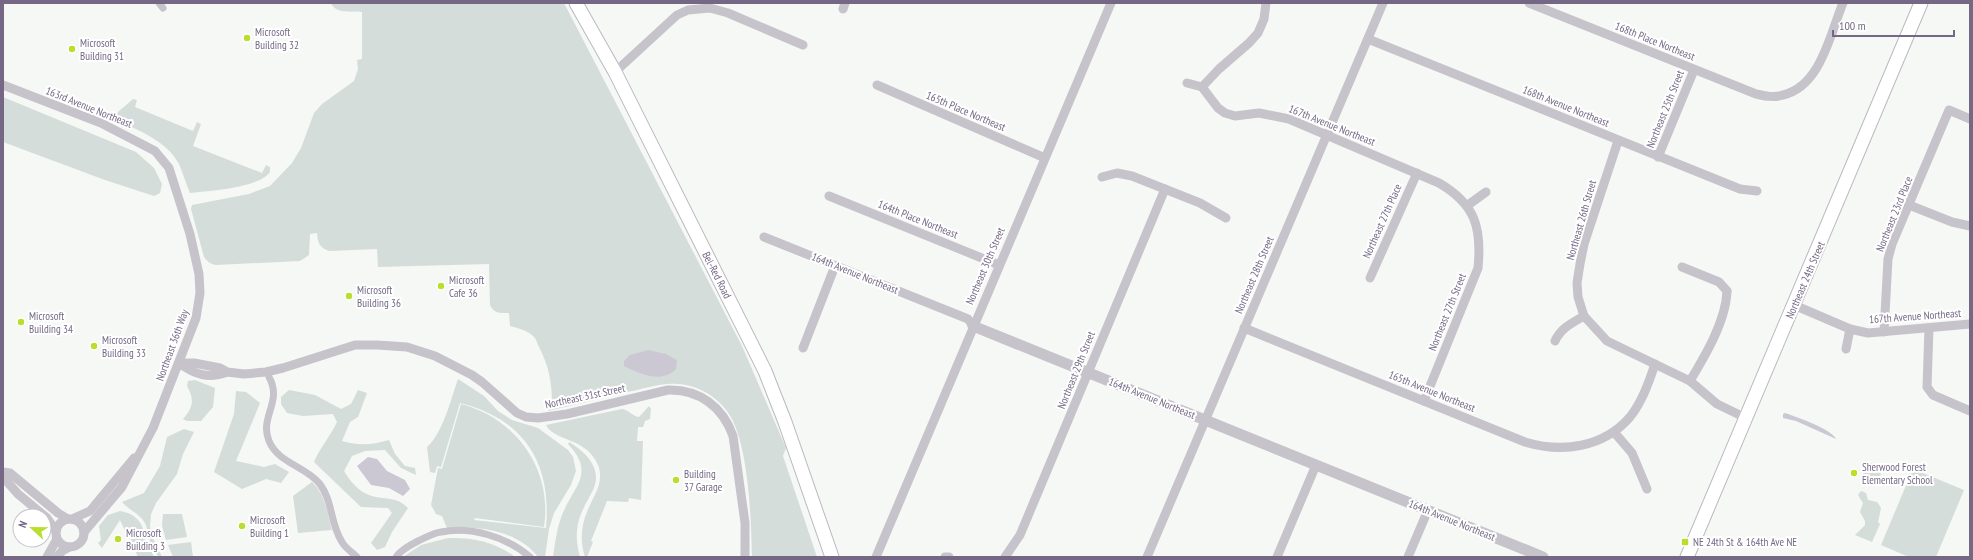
<svg xmlns="http://www.w3.org/2000/svg" width="1973" height="560" viewBox="0 0 1973 560" font-family="'PT Sans Narrow',sans-serif">
	<style>
		.green { fill: #d4ddd9 }
		.water { fill: #cbc8d3 }
		.lines { fill: none; stroke-linecap: round; stroke-linejoin: round }
		.secondary-casing { stroke: #bbb8c0; stroke-width: 15 }
		.pedestrian { stroke: #c6c3ca; stroke-width: 7 }
		.minor { stroke: #c6c3ca; stroke-width: 9 }
		.tertiary { stroke: #c6c3ca; stroke-width: 11 }
		.secondary { stroke: #fff; stroke-width: 13 }
		.poi-dot { fill: #b9de2e; stroke: #fff; stroke-width: 1.5 }
		.labels { text-anchor: middle; dominant-baseline: central; stroke-width: 4; stroke-linejoin: round; paint-order: stroke }
		.poi-label { font-size: 11px; fill: #746885; stroke: #fff; text-anchor: start }
		.street-label { font-size: 11px; fill: #746885; stroke: #fff }
	</style>
	<rect width="100%" height="100%" fill="#f5f8f5"/>
	<g class="green">
		<path d="M331 3H564L742 346 786 448 783 456 817 557H752C751 519 749 445 729 414 718 397 698 385 678 384 661 382 644 389 627 392L626 391H620V394L548 411 547 405 552 404C552 383 549 366 539 347 537 343 536 338 533 336 527 330 517 328 510 326L509 313C501 313 494 314 490 305L489 264 378 267 377 249 329 251C319 247 318 243 317 233L310 234 309 255 300 261 216 265C210 264 207 261 204 257L191 209 192 205 249 194 270 186 292 163 301 148 314 113 322 104 354 81 358 69 357 60 362 59V12C352 11 335 14 331 3Z"/>
		<polygon points="3,97 136,152 154,168 162,184 160,193 154,196 105,180 3,142"/>
		<path d="M133 99 137 100 135 107 193 131 197 122 201 124 193 146 262 173 266 165 270 167V172C259 188 209 191 190 193 186 184 183 173 179 164 168 143 141 131 121 122L116 115 118 112Z"/>
		<path d="M458 379 484 396 498 411 512 420 538 428 568 450 573 457 576 471 571 485 554 513 549 529 545 557H538C518 530 478 526 447 528L442 516 436 514 431 505 438 468 442 469 461 404C516 418 553 470 544 527L475 518 474 520 546 528C552 463 524 419 460 403L441 467 437 466 435 473 430 472 427 447C443 433 451 399 458 379Z"/>
		<path d="M195 380 215 388 213 407 201 421H187L183 419C193 408 195 400 187 386L188 381Z"/>
		<path d="M289 390 315 395 341 409 351 404 358 390 367 393 358 417 350 422 342 441C359 446 372 445 389 440L395 454 405 466 415 468 416 475 401 468 385 450 365 451 352 456 344 471C350 481 358 491 369 495 385 501 395 495 408 508L392 532 385 547 377 550 371 543 392 513 388 508 361 507 314 462C321 446 330 437 337 422L333 414 303 416 287 413 281 404V397Z"/>
		<polygon points="236,391 246,392 260,403 236,461 264,467 275,464 289,472 281,483 266,479 242,489 214,472 234,414"/>
		<path d="M649 406 651 409 650 419 645 421 643 427H638L637 441H643L641 500 629 498 628 502 607 501 591 541 593 542 587 557H585C580 542 581 526 587 512 593 496 605 483 598 465 586 437 555 442 546 425L622 409C629 410 632 416 639 417Z"/>
		<path d="M184 429 194 432 183 454 177 474 156 503 151 514 150 526 152 536 162 557H160C149 550 150 534 145 523 140 514 129 510 122 502L144 493 160 466 167 437Z"/>
		<path d="M569 442C586 452 603 469 593 490 589 498 584 506 581 514 575 529 576 543 580 557H553C555 543 557 528 562 515 574 485 596 474 568 444Z"/>
		<circle cx="1872" cy="472" r="9"/>
		<polygon points="1913,469 1964,490 1936,557 1909,557 1881,545"/>
		<path d="M312 482C326 495 327 513 332 530L298 533 293 496Z"/>
		<polygon points="1861,491 1866,493 1868,500 1877,502 1881,508 1878,522 1880,524 1872,542 1855,535 1865,525 1865,521 1860,512 1863,503 1858,495"/>
		<path d="M120 511C132 513 141 519 144 532L128 537 120 520 102 548 98 543 101 540 99 526 108 515Z"/>
		<polygon points="163,514 182,514 187,537 166,540 162,526"/>
		<polygon points="140,536 146,540 154,557 138,557 132,544 133,543 131,539"/>
		<path d="M448 538C472 537 496 542 515 557H403L421 545Z"/>
		<polygon points="191,542 193,557 173,557 168,545"/>
	</g>
	<g class="water">
		<path d="M648 350 666 354 677 360 676 369C662 384 640 374 624 366V361L630 355Z"/>
		<path d="M1785 413C1796 417 1832 429 1836 439L1796 421 1783 418V414Z"/>
		<polygon points="368,457 377,459 387,471 405,480 410,489 403,496 389,488 371,485 357,466"/>
	</g>
	<g class="lines">
		<defs>
			<g id="secondary">
				<polyline points="576,3 615,72 765,371 785,422 832,557"/>
				<polyline points="1687,557 1921,3"/>
			</g>
		</defs>
		<use href="#secondary" class="secondary-casing"/>
		<g class="pedestrian">
			<polyline points="159,3 163,8"/>
			<path d="M269 377C283 402 259 417 269 441 278 463 305 466 319 483 333 500 330 524 342 542 345 548 352 552 357 557"/>
			<path d="M396 557C401 550 410 545 418 541 425 538 433 533 441 532 471 526 507 537 530 557"/>
		</g>
		<g class="minor">
			<path d="M1529 3 1756 94C1765 96 1774 98 1783 95 1821 86 1830 34 1843 3"/>
			<polyline points="843,9 845,3"/>
			<polyline points="1368,39 1740,189 1757,191"/>
			<polyline points="615,72 677,15 688,10 710,8 728,13 803,45"/>
			<path d="M1187 83 1202 87 1218 108 1225 113 1235 116 1259 113 1289 119 1439 183C1475 204 1482 227 1478 268L1424 401"/>
			<polyline points="3,85 101,123 155,151 169,168 190,234 199,274 200,293 196,318 153,428 122,487 84,532"/>
			<polyline points="877,85 1045,158"/>
			<polyline points="1202,87 1219,69 1249,43 1258,33 1264,19 1266,3"/>
			<polyline points="1658,157 1694,70"/>
			<polyline points="1102,177 1117,173 1132,176 1200,203 1226,218"/>
			<polyline points="829,196 999,265"/>
			<polyline points="1468,205 1486,192"/>
			<polyline points="1909,205 1952,222 1970,226"/>
			<polyline points="764,237 968,319 973,326"/>
			<polyline points="1682,267 1719,282 1727,291"/>
			<polyline points="1370,278 1417,173"/>
			<polyline points="1794,305 1850,329 1868,333 1970,324"/>
			<polyline points="1584,316 1607,341 1690,381 1717,404 1746,418"/>
			<path d="M1244 328 1525 442C1562 453 1603 448 1630 417 1642 402 1649 382 1655 364"/>
			<polyline points="1929,328 1927,387 1933,395 1970,411"/>
			<polyline points="1884,332 1888,259 1892,244 1949,110 1970,119"/>
			<path d="M1555 341C1561 328 1572 323 1584 316L1578 297 1577 283 1580 264 1584 244 1618 141"/>
			<polyline points="803,348 835,266"/>
			<polyline points="1846,349 1850,329"/>
			<path d="M179 363H194L220 368 227 372 244 374 266 372 283 368 355 345H377L407 347 435 356 472 375 482 382 517 413 526 417 538 418 567 414 668 390C699 389 723 407 733 436L745 523V557"/>
			<path d="M179 363C195 375 209 379 227 372"/>
			<path d="M1690 381C1705 356 1726 321 1727 291"/>
			<polyline points="1614,432 1632,453 1647,489"/>
			<polyline points="3,472 10,473 58,513 68,519"/>
			<polyline points="3,477 18,494 47,518 56,531"/>
			<polyline points="72,519 90,511 134,458"/>
			<circle cx="70" cy="533" r="14"/>
			<polyline points="47,557 57,539"/>
			<polyline points="57,557 62,551 69,547"/>
			<polyline points="876,557 1111,3"/>
			<polyline points="945,557 949,557"/>
			<polyline points="1005,557 1020,535 1165,189"/>
			<polyline points="1147,557 1383,3"/>
			<polyline points="1277,557 1316,465"/>
			<polyline points="1408,557 1428,510"/>
		</g>
		<polyline class="tertiary" points="973,326 1543,557"/>
		<use href="#secondary" class="secondary"/>
	</g>
	<g class="poi-dot">
		<circle cx="247" cy="38" r="4"/>
		<circle cx="72" cy="49" r="4"/>
		<circle cx="441" cy="286" r="4"/>
		<circle cx="349" cy="296" r="4"/>
		<circle cx="21" cy="322" r="4"/>
		<circle cx="94" cy="346" r="4"/>
		<circle cx="1854" cy="473" r="4"/>
		<circle cx="676" cy="480" r="4"/>
		<circle cx="242" cy="526" r="4"/>
		<circle cx="118" cy="539" r="4"/>
		<rect x="1681" y="538" width="8" height="8" rx="2"/>
	</g>
	<g class="labels">
		<g class="poi-label">
			<text x="255" y="32">Microsoft<tspan x="255" dy="13">Building 32</tspan></text>
			<text x="80" y="43">Microsoft<tspan x="80" dy="13">Building 31</tspan></text>
			<text x="449" y="280">Microsoft<tspan x="449" dy="13">Cafe 36</tspan></text>
			<text x="357" y="290">Microsoft<tspan x="357" dy="13">Building 36</tspan></text>
			<text x="29" y="316">Microsoft<tspan x="29" dy="13">Building 34</tspan></text>
			<text x="102" y="340">Microsoft<tspan x="102" dy="13">Building 33</tspan></text>
			<text x="1862" y="467">Sherwood Forest<tspan x="1862" dy="13">Elementary School</tspan></text>
			<text x="684" y="474">Building<tspan x="684" dy="13">37 Garage</tspan></text>
			<text x="250" y="520">Microsoft<tspan x="250" dy="13">Building 1</tspan></text>
			<text x="126" y="533">Microsoft<tspan x="126" dy="13">Building 3</tspan></text>
			<text x="1693" y="542">NE 24th St &amp; 164th Ave NE</text>
		</g>
		<g class="street-label">
			<text transform="translate(1655 41) rotate(22)">168th Place Northeast</text>
			<text transform="translate(1566 106) rotate(22)">168th Avenue Northeast</text>
			<text transform="translate(89 107) rotate(22)">163rd Avenue Northeast</text>
			<text transform="translate(1665 109) rotate(-68)">Northeast 25th Street</text>
			<text transform="translate(966 111) rotate(23)">165th Place Northeast</text>
			<text transform="translate(1332 125) rotate(22)">167th Avenue Northeast</text>
			<text transform="translate(1894 214) rotate(-68)">Northeast 23rd Place</text>
			<text transform="translate(918 219) rotate(22)">164th Place Northeast</text>
			<text transform="translate(1581 220) rotate(-74)">Northeast 26th Street</text>
			<text transform="translate(1382 221) rotate(-66)">Northeast 27th Place</text>
			<text transform="translate(985 266) rotate(-67)">Northeast 30th Street</text>
			<text transform="translate(855 273) rotate(22)">164th Avenue Northeast</text>
			<text transform="translate(717 275) rotate(63)">Bel-Red Road</text>
			<text transform="translate(1254 275) rotate(-67)">Northeast 28th Street</text>
			<text transform="translate(1805 280) rotate(-67)">Northeast 24th Street</text>
			<text transform="translate(1447 312) rotate(-68)">Northeast 27th Street</text>
			<text transform="translate(1915 316) rotate(-4)">167th Avenue Northeast</text>
			<text transform="translate(172 345) rotate(-70)">Northeast 36th Way</text>
			<text transform="translate(1076 370) rotate(-68)">Northeast 29th Street</text>
			<text transform="translate(1432 391) rotate(22)">165th Avenue Northeast</text>
			<text transform="translate(585 396) rotate(-12)">Northeast 31st Street</text>
			<text transform="translate(1152 398) rotate(22)">164th Avenue Northeast</text>
			<text transform="translate(1452 520) rotate(22)">164th Avenue Northeast</text>
		</g>
	</g>
	<rect width="1973" height="560" fill="none" stroke="#746885" stroke-width="8"/>
	<g transform="translate(32 528) rotate(292)"><circle r="19" fill="#ffffff" stroke="#c7c3ce"/>
	<path d="M0-3L7 15L0 10L-7 15Z" fill="#b9de2e"/>
	<text y="-6" font-size="11" font-weight="bold" text-anchor="middle" fill="#746885">N</text>
	</g>
	<path d="M1833 30v6h121v-6" fill="none" stroke="#746885" stroke-width="2"/>
	<text x="1839" y="30" font-size="12" fill="#746885" stroke="#ffffff" stroke-width="3" paint-order="stroke">100 m</text>
</svg>
